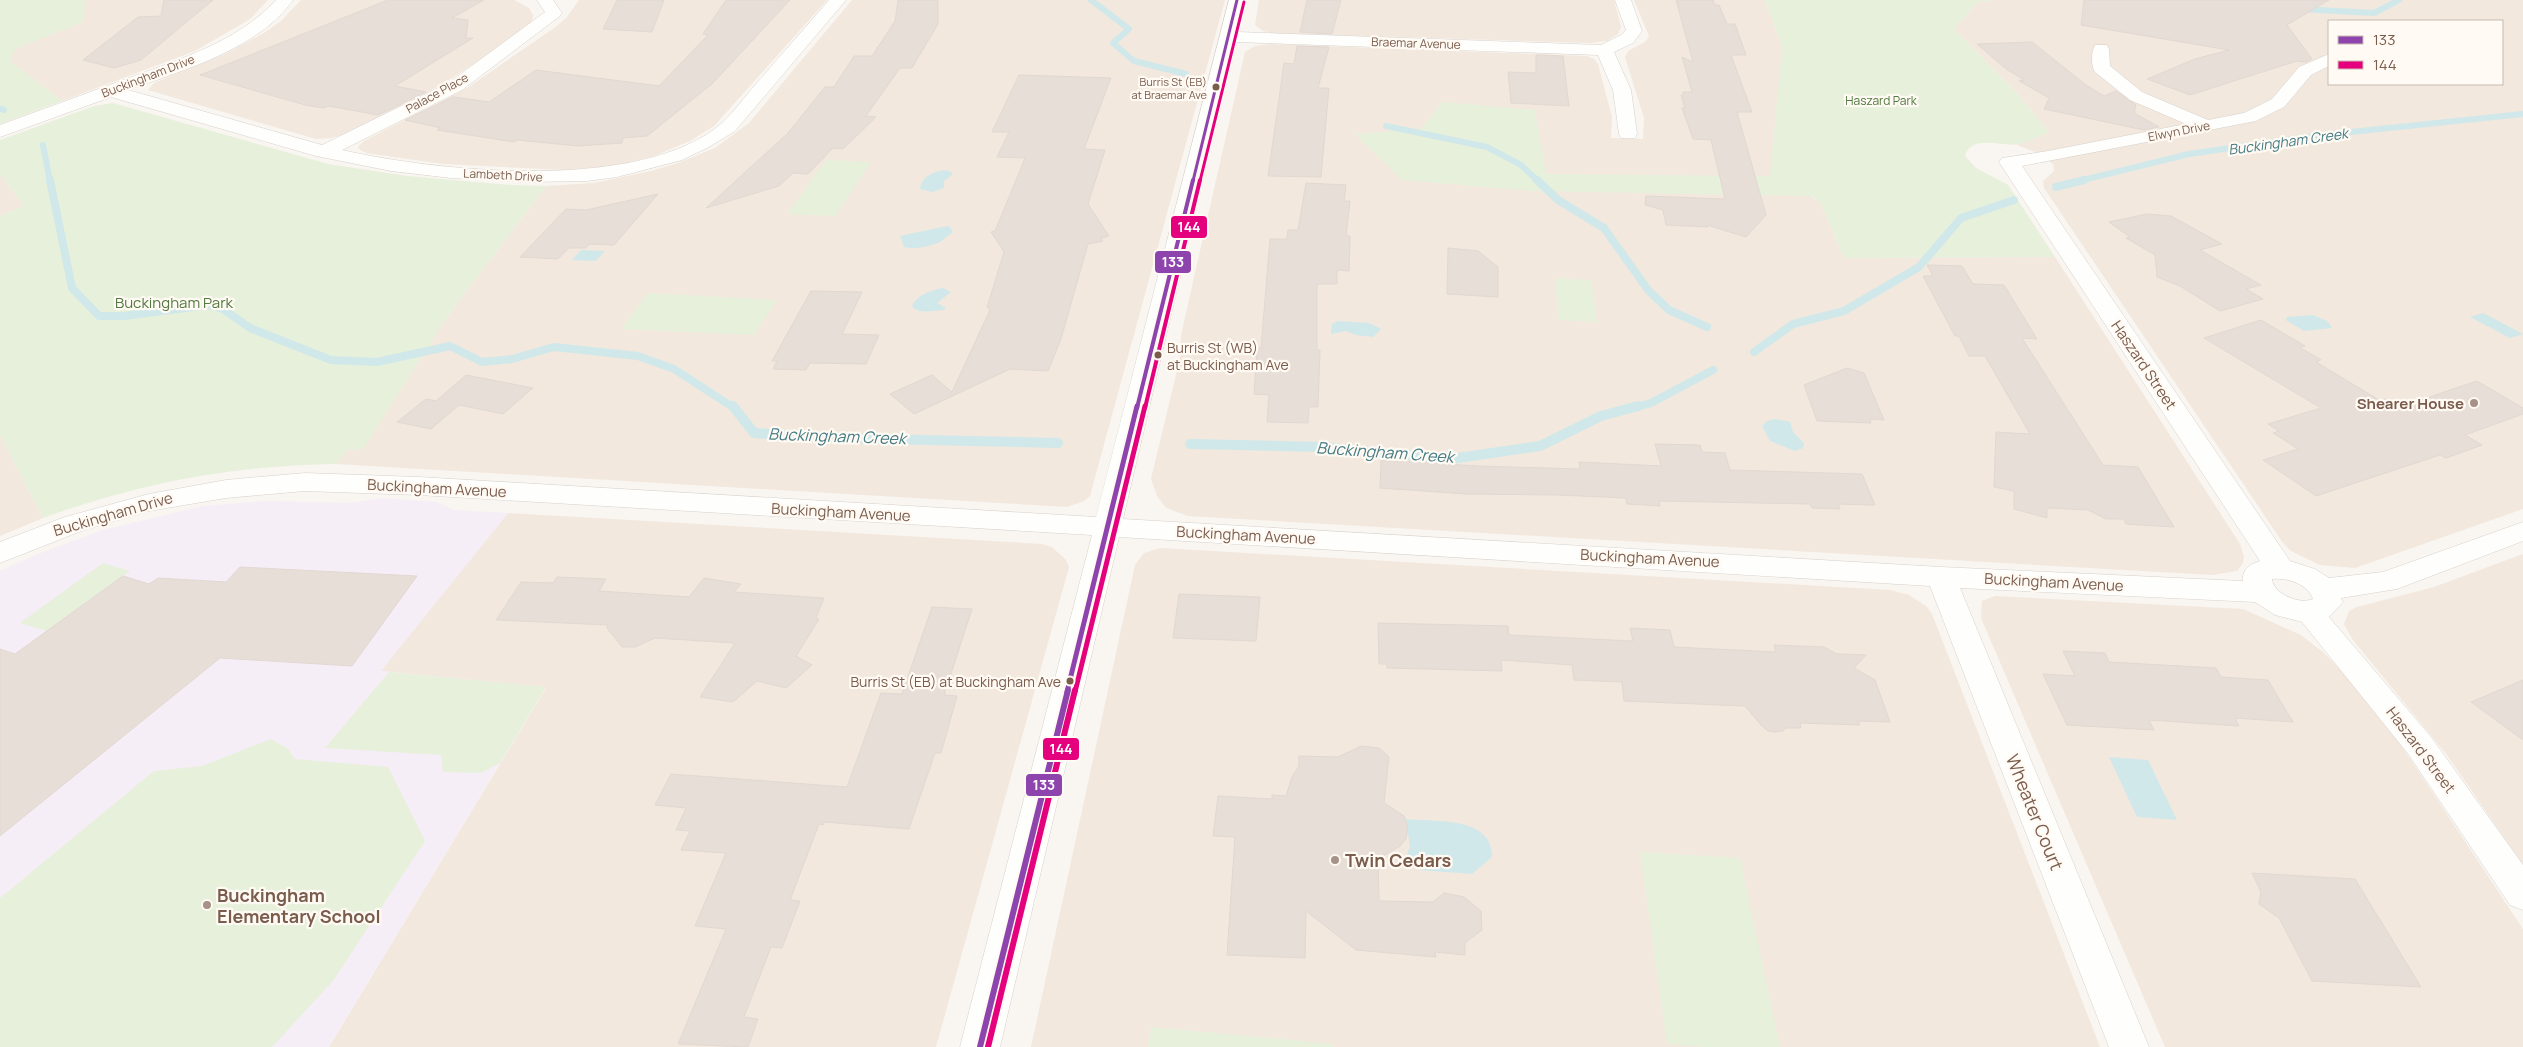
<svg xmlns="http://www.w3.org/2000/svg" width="2523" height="1047" viewBox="0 0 2523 1047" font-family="Manrope,sans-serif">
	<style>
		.residential { fill: #f2e8de; fill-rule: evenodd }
		.education { fill: #f6eef6 }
		.green { fill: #e7f0db }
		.water { fill: #d0e8ea }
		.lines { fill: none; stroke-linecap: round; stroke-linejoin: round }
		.stream-far2 { stroke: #d0e8ea; stroke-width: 6 }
		.stream-far1 { stroke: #d0e8ea; stroke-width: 8 }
		.stream { stroke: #d0e8ea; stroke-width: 10 }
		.building { fill: #e6ded7; stroke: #e2d8d2 }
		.minor-casing { stroke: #d7d1cb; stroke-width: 1 }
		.minor { fill: #fefefd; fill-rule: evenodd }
		.bus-1-far3-casing { stroke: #fffaf3; stroke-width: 5.5 }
		.bus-1-far2-casing { stroke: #fffaf3; stroke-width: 7 }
		.bus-1-far1-casing { stroke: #fffaf3; stroke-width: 9 }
		.bus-1-casing { stroke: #fffaf3; stroke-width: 10 }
		.bus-2-far3-casing { stroke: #fffaf3; stroke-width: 5.5 }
		.bus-2-far2-casing { stroke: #fffaf3; stroke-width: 7 }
		.bus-2-far1-casing { stroke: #fffaf3; stroke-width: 9 }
		.bus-2-casing { stroke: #fffaf3; stroke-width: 10 }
		.bus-1-far3 { stroke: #8e44ad; stroke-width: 3 }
		.bus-1-far2 { stroke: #8e44ad; stroke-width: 4 }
		.bus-1-far1 { stroke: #8e44ad; stroke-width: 5 }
		.bus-1 { stroke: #8e44ad; stroke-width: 6 }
		.bus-2-far3 { stroke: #e5007d; stroke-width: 3 }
		.bus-2-far2 { stroke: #e5007d; stroke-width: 4 }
		.bus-2-far1 { stroke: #e5007d; stroke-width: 5 }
		.bus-2 { stroke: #e5007d; stroke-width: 6 }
		.bus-dot { fill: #7a5c4d; stroke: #fffaf3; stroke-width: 2 }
		.poi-dot { fill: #a69286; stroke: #fffaf3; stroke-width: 2 }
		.labels { text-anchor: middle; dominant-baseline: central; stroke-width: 4.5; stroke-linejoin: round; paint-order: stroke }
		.far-bus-label { font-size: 11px; fill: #7a5c4d; stroke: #fffaf3; text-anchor: end }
		.far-street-label { font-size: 12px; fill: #7a5c4d; stroke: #fffaf3 }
		.far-park-label { font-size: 12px; fill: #537a41; stroke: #fffaf3 }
		.far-water-label { font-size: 14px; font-style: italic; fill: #437c86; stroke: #fffaf3 }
		.bus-label { font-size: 14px; fill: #7a5c4d; stroke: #fffaf3; text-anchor: start }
		.park-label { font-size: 15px; fill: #537a41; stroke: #fffaf3 }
		.street-label { font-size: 15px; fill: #7a5c4d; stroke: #fffaf3 }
		.poi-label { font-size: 15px; font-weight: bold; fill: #7a5c4d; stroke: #fffaf3; text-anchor: end }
		.water-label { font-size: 16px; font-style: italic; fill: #437c86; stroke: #fffaf3 }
		.near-street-label { font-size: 18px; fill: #7a5c4d; stroke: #fffaf3 }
		.near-poi-label { font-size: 18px; font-weight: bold; fill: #7a5c4d; stroke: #fffaf3; text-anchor: start }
		.line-badge { stroke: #fffaf3; stroke-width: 2 }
		.badge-label { font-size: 14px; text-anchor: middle; font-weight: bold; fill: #fff }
	</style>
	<rect width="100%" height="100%" fill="#f9f5f0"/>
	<g class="residential">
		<polygon points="75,0 268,0 250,19 195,51 62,101 0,54 0,51"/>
		<polygon points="301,0 514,0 529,8 533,15 532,22 522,32 443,84 346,134 331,138 316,139 148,90 154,83 225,54 264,33 281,21"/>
		<polygon points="579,0 827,0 714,126 690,141 654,156 613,166 563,170 443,164 366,153 359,149 358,147 364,141 467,88 557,26 567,17"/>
		<polygon points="852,0 1225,0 1090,496 1084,501 1067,507 336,464 546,186 594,183 651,171 678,163 715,148 749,123"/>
		<polygon points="1259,0 1614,0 1621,27 1618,34 1607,41 1591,43 1272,33 1263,31 1255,25"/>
		<polygon points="1634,0 1765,0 1782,47 1782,179 1820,202 1844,258 2055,257 2240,544 2244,557 2243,563 2237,571 2212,575 1188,516 1166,508 1157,496 1151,479 1180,358 1181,335 1245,52 1255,46 1271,44 1587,56 1594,59 1598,64 1612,117 1611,138 1643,139 1644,118 1625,57 1628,51 1645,42 1649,36"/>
		<path d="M1993 0H2523V509L2355 568 2320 565 2291 551 2283 543 2044 188 2043 181 2054 171 2053 164 2038 153 2017 145 2049 132 2015 91 1954 29 1978 2ZM2329 21H2502V84H2329Z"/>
		<polygon points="0,174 24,206 0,216"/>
		<polygon points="0,435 43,518 0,536"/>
		<polygon points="508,513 1042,544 1052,547 1066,560 1069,567 936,1047 329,1047 546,688 380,671"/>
		<polygon points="1160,548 1890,590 1909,595 1926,606 1932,614 2100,1047 1031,1047 1135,565 1144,553"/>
		<polygon points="2523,554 2523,865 2447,755 2353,640 2344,624 2349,611 2357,607 2434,587"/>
		<polygon points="1995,596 2243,609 2301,635 2324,653 2361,691 2397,739 2523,929 2523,1047 2165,1047 1981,618 1982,601"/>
	</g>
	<polygon class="education" points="383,498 437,502 454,510 508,513 381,671 546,687 329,1047 0,1047 0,571 35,555 103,530 203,506 265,501 349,503"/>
	<g class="green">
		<polygon points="0,0 86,0 83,22 15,49 10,61 62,101 0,124"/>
		<path d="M1765 0H1993L1978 2 1954 29 2015 91 2049 132C2039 136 2029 142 2019 144 2005 148 1971 133 1965 156L1976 168 2008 185 2055 257 1844 258 1820 202 1811 196 1531 191 1402 180 1355 134 1421 129 1442 102 1535 110 1546 174 1770 176 1782 47Z"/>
		<path d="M113 103 328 164 407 176 510 185 546 186 447 317 363 449 347 450 336 464C230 466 143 482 43 518L0 435V216L24 206 0 174V140L94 106Z"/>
		<polygon points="826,160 871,162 835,216 787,214"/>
		<polygon points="1555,278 1591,280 1597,322 1559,320"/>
		<polygon points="648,293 777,300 754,335 621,329"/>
		<polygon points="103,563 130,571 47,631 20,623"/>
		<polygon points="389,672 546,687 500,763 481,773 443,772 441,755 325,748"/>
		<polygon points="271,739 288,749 295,759 388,767 425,841 333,981 272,1047 0,1047 0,898 154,771 202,766"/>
		<polygon points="1640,852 1740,858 1780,1047 1703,1047 1667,1044"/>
		<polygon points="1151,1027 1333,1044 1333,1047 1148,1047"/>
	</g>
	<g class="water">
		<path d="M946 170 952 173V175L944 181V188L932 192 920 189C921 177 934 171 946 170Z"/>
		<path d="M947 226 950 227 953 233C946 235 946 239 940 242 929 246 916 250 904 247L900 236Z"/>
		<polygon points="581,250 605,251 596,261 572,260"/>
		<path d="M943 288 951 292 937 303 946 308 944 310C934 310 918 315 912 306 917 295 931 290 943 288Z"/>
		<polygon points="2483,313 2523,334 2510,338 2470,317"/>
		<polygon points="2313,315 2327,321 2332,328 2304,331 2286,320 2287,317"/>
		<polygon points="1338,321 1369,323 1381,329 1373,337 1356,335 1346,331 1331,334 1332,324"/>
		<polygon points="1775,419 1790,422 1793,432 1804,443 1803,448 1795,451 1770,441 1762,426 1767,421"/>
		<polygon points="2109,757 2148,760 2177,820 2137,817"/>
		<path d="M1406 819C1435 822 1493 816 1492 857L1472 874 1419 870 1412 860 1405 859 1410 847Z"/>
	</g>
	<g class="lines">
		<g class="stream-far2">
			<polyline points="1091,0 1129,29 1113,43 1134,61 1186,74"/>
			<polyline points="2300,9 2374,13 2399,0"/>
			<polyline points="0,109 4,110"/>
			<polyline points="1386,126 1487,147 1521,165 1538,181"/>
			<polyline points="43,145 50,181"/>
			<polyline points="2079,181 2189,154 2313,136 2523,114"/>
		</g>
		<g class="stream-far1">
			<polyline points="50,180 72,288 99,316 124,316 208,305 223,309 250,328 331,360 377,362 450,346 482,362 512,359 554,347 638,356 674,369 734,408"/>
			<polyline points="1537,180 1558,200 1604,228 1648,290 1669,310 1707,327"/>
			<polyline points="2056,187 2084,180"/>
			<polyline points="1754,352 1793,324 1844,311 1919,267 1961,218 2014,200"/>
			<polyline points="1633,408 1651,403 1713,370"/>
		</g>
		<g class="stream">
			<polyline points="733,406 754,433 833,438 1058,443"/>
			<polyline points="1190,444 1322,447 1451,459 1540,446 1601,416 1638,406"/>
		</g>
	</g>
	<g class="building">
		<polygon points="164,0 213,0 141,60 114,68 83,60 138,17 161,16"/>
		<polygon points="388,0 484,0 452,18 468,20 466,38 473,38 395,86 426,92 378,115 329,106 323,108 305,105 200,75"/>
		<polygon points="617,0 664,0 652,32 603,29"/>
		<polygon points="726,0 790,0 713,83 647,136 623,138 622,143 578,146 517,140 514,142 437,130 441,128 405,120 453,97 489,102 536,70 659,86 708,35 703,34"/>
		<polygon points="898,0 938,0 938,24 912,68 900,68 866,116 876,117 843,149 833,148 808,174 793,173 779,186 706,208 788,133 825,87 834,87 854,56 872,56 895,21"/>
		<polygon points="1307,0 1341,0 1332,34 1300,32"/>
		<polygon points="1676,0 1713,0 1715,5 1719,5 1727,24 1735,24 1746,55 1731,55 1752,112 1737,112 1766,215 1746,237 1707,225 1708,227 1666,225 1663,210 1645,205 1646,196 1725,199 1711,140 1693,139 1682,108 1685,108 1681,95 1684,95 1683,92 1692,92 1682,57 1693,62"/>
		<polygon points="2084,0 2329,0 2287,25 2312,59 2305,62 2297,61 2190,95 2147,79 2195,59 2229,50 2081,25"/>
		<polygon points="2032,42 2086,85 2104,96 2116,91 2136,105 2134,113 2159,127 2144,130 2044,109 2049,98 2019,81 2024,80 2005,68 1977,44"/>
		<polygon points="1297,46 1329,47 1318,88 1329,88 1321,177 1268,176 1284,63 1294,64"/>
		<polygon points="1536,55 1563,56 1569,106 1511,103 1508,72 1536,73"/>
		<polygon points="1019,75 1111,78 1084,149 1105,150 1088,204 1109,236 1101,238 1103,241 1088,244 1061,339 1048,371 1010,369 914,414 890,394 932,375 952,392 990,310 987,307 1004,252 991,232 995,231 1025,158 997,157 1009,132 992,132"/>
		<polygon points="1306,183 1346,185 1344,201 1350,201 1346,236 1350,236 1349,271 1337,270 1337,284 1317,284 1317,350 1320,350 1318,407 1309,407 1308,423 1267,422 1269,395 1254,394 1257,348 1261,348 1270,239 1287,239 1288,230 1298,230"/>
		<polygon points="658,194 614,245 590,244 586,248 569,248 558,259 520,257 566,209 586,210"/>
		<polygon points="2147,214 2171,216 2222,244 2200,250 2261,285 2246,289 2263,299 2220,311 2180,286 2157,277 2155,255 2126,238 2130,237 2109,222"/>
		<polygon points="1448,248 1478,251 1498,267 1498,297 1447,294"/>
		<polygon points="1927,265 1962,266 1973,284 2004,285 2037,339 2022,338 2103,465 2138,467 2174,527 2126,524 2124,519 2106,519 2088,510 2047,508 2047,518 2014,509 2014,491 1994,487 1996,432 2030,434 1985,356 1969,356 1959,336 1955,336 1923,276 1933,276"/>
		<polygon points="811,291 862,292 842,334 879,335 866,364 810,363 806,370 773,369 777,361 772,361"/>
		<polygon points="2261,320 2305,346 2299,347 2321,360 2316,362 2379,400 2385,399 2397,406 2406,405 2477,381 2523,408 2523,414 2465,435 2482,445 2446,458 2440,455 2316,496 2263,460 2298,449 2273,433 2279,431 2268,424 2321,408 2204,338"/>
		<polygon points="1847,368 1864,373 1884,420 1870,419 1871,423 1817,421 1804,385"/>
		<polygon points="466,375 533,388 503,414 459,405 431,429 397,422 426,399 436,401"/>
		<polygon points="1655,444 1700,445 1702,452 1725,453 1730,470 1862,474 1875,505 1838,504 1840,509 1812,508 1810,504 1659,501 1660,506 1627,504 1626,498 1557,495 1466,494 1380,488 1381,460 1477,466 1580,469 1579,462 1661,466"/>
		<polygon points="240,567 417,576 352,666 220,658 0,836 0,649 15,654 123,576 149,584 158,578 226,582"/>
		<polygon points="557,577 606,579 599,591 689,597 704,578 741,584 734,592 824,598 816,618 819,619 796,656 812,665 786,688 757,681 733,702 700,697 735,643 655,638 635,647 622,647 607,628 608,625 496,620 521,582 553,583"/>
		<polygon points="1179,594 1260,597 1256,641 1173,638"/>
		<polygon points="932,607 972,609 944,695 957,696 941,753 935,753 909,829 824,822 823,825 819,824 790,900 800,901 782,948 771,947 744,1017 758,1019 748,1047 678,1044 726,929 695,926 726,853 681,850 690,831 676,830 686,808 655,805 671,774 847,787 881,693 902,694"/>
		<polygon points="1378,623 1508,626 1509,635 1633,641 1630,628 1670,630 1674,647 1776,652 1774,645 1824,647 1837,654 1866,655 1854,668 1875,680 1890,722 1858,721 1860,725 1800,723 1801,728 1786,728 1783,731 1774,732 1768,731 1761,725 1745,706 1624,701 1622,682 1574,680 1572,665 1501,660 1502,671 1387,668 1387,664 1379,664"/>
		<polygon points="2063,651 2105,653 2109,662 2216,668 2221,677 2268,680 2293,722 2235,718 2239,726 2149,720 2154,730 2067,725 2043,674 2075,676"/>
		<polygon points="2523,680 2523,740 2471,702"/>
		<polygon points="1361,746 1379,748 1389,757 1384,803 1404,816 1408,828 1406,839 1400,846 1378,859 1379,901 1433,902 1444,893 1464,897 1481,911 1482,930 1465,943 1465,955 1435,952 1436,957 1356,950 1306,911 1305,958 1227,955 1235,837 1213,836 1218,796 1272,799 1272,795 1286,796 1292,777 1299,766 1299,756 1338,757"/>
		<polygon points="2252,873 2355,879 2421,987 2312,981 2279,918 2259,904 2261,892"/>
	</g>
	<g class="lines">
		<defs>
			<g id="minor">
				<path d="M276 0H293C259 49 181 71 128 90L322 145 450 82 545 12 537 0H553L562 13 560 16 462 90 342 150C439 172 642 193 722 123 735 111 745 96 757 83 781 55 805 28 829 0H846L735 131 709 147 682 160 617 177 587 181 526 182 451 178 391 171 316 156 111 97 0 137V125C42 110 84 94 126 79 178 60 238 42 276 0Z"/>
				<path d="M1229 0H1245L1237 32 1601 45 1621 35 1626 30 1615 0H1631L1642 31 1633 43 1614 52 1631 90 1637 134 1635 138H1621L1619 134 1613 90 1598 55 1235 42 1123 519 1941 567 2243 581C2242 568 2250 565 2260 561L1999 162 2002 158 2048 151 2186 124 2130 100 2095 72C2091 66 2091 52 2095 45H2107L2109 49 2110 66 2142 92 2208 120 2244 113 2272 99 2299 67 2329 54V66L2311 75 2284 107 2256 121 2022 166 2290 561 2315 569 2329 578 2383 572 2523 522V541L2397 589 2341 598 2343 602 2329 617 2431 737 2523 865V910L2510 905 2409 755 2302 622 2275 615 2255 602 1960 588 2149 1047H2109L1930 586 1119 537 1000 1047H960L1092 535 419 495 305 491 226 498 149 511 84 530 0 563V542L65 517 149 494 226 480 305 473 419 477 1096 517ZM2272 579C2286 577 2308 584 2313 599 2300 605 2273 594 2272 579Z"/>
			</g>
		</defs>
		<use href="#minor" class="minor-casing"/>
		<use href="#minor" class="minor"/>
		<defs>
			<polyline id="bus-1-far3" points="1193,181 1237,0"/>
			<polyline id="bus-1-far2" points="1137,408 1193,180"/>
			<polyline id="bus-1-far1" points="1067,692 1137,406"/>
			<polyline id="bus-1" points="980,1047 1068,690"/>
			<polyline id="bus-2-far3" points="1200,181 1244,2"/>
			<polyline id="bus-2-far2" points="1145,408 1200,180"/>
			<polyline id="bus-2-far1" points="1075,692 1145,406"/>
			<polyline id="bus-2" points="988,1047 1075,690"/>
		</defs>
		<use href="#bus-1-far3" class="bus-1-far3-casing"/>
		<use href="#bus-1-far2" class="bus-1-far2-casing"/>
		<use href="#bus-1-far1" class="bus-1-far1-casing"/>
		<use href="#bus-1" class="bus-1-casing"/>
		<use href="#bus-2-far3" class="bus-2-far3-casing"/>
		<use href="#bus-2-far2" class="bus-2-far2-casing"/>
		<use href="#bus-2-far1" class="bus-2-far1-casing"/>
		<use href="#bus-2" class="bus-2-casing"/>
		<use href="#bus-1-far3" class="bus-1-far3"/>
		<use href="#bus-1-far2" class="bus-1-far2"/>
		<use href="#bus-1-far1" class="bus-1-far1"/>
		<use href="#bus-1" class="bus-1"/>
		<use href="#bus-2-far3" class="bus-2-far3"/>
		<use href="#bus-2-far2" class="bus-2-far2"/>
		<use href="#bus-2-far1" class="bus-2-far1"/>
		<use href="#bus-2" class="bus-2"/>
	</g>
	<g class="bus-dot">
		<circle cx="1216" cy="87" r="4.5"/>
		<circle cx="1158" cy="355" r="4.5"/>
		<circle cx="1070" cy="681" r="4.5"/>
	</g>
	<g class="poi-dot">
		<circle cx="2474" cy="403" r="5"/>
		<circle cx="1335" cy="860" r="5"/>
		<circle cx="207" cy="905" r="5"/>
	</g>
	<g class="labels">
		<g class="far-bus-label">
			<text x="1207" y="81">Burris St (EB)<tspan x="1207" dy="13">at Braemar Ave</tspan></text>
		</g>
		<g class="far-street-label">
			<text transform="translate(1416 43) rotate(2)">Braemar Avenue</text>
			<text transform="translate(148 76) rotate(-21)">Buckingham Drive</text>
			<text transform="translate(437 93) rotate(-29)">Palace Place</text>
			<text transform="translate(2179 131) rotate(-11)">Elwyn Drive</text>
			<text transform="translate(503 175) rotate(3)">Lambeth Drive</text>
		</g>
		<g class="far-park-label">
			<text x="1881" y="100">Haszard Park</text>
		</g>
		<g class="far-water-label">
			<text transform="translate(2288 141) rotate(-8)">Buckingham Creek</text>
		</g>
		<g class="bus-label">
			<text x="1167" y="347">Burris St (WB)<tspan x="1167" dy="17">at Buckingham Ave</tspan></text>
			<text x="1061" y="681" text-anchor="end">Burris St (EB) at Buckingham Ave</text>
		</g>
		<g class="park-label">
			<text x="174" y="302">Buckingham Park</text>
		</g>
		<g class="street-label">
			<text transform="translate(2144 365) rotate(56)">Haszard Street</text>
			<text transform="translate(437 488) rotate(3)">Buckingham Avenue</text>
			<text transform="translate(841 512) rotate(3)">Buckingham Avenue</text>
			<text transform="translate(113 514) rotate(-16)">Buckingham Drive</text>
			<text transform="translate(1246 535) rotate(3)">Buckingham Avenue</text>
			<text transform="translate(1650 558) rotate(3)">Buckingham Avenue</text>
			<text transform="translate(2054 582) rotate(3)">Buckingham Avenue</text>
			<text transform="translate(2421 750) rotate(53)">Haszard Street</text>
		</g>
		<g class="poi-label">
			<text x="2464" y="403">Shearer House</text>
		</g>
		<g class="water-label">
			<text transform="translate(837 436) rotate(2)">Buckingham Creek</text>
			<text transform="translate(1385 452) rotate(4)">Buckingham Creek</text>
		</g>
		<g class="near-street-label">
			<text transform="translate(2035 812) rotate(68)">Wheater Court</text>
		</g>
		<g class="near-poi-label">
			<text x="1345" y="860">Twin Cedars</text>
			<text x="217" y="895">Buckingham<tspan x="217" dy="21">Elementary School</tspan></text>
		</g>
	</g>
	<g class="line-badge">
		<rect x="1170" y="215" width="38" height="24" rx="5" fill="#e5007d"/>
		<rect x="1154" y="250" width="38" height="24" rx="5" fill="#8e44ad"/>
		<rect x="1042" y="737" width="38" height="24" rx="5" fill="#e5007d"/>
		<rect x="1025" y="773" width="38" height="24" rx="5" fill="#8e44ad"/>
	</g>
	<g class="badge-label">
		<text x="1189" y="232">144</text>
		<text x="1173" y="267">133</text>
		<text x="1061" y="754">144</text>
		<text x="1044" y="790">133</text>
	</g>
	<rect x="2328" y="20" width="175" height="65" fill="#fffaf3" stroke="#cabbb1"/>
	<rect x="2338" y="36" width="25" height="8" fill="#8e44ad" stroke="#cabbb1"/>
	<text x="2373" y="45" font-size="15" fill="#7a5c4d">133</text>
	<rect x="2338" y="61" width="25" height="8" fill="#e5007d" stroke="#cabbb1"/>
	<text x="2373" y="70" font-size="15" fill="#7a5c4d">144</text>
</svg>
